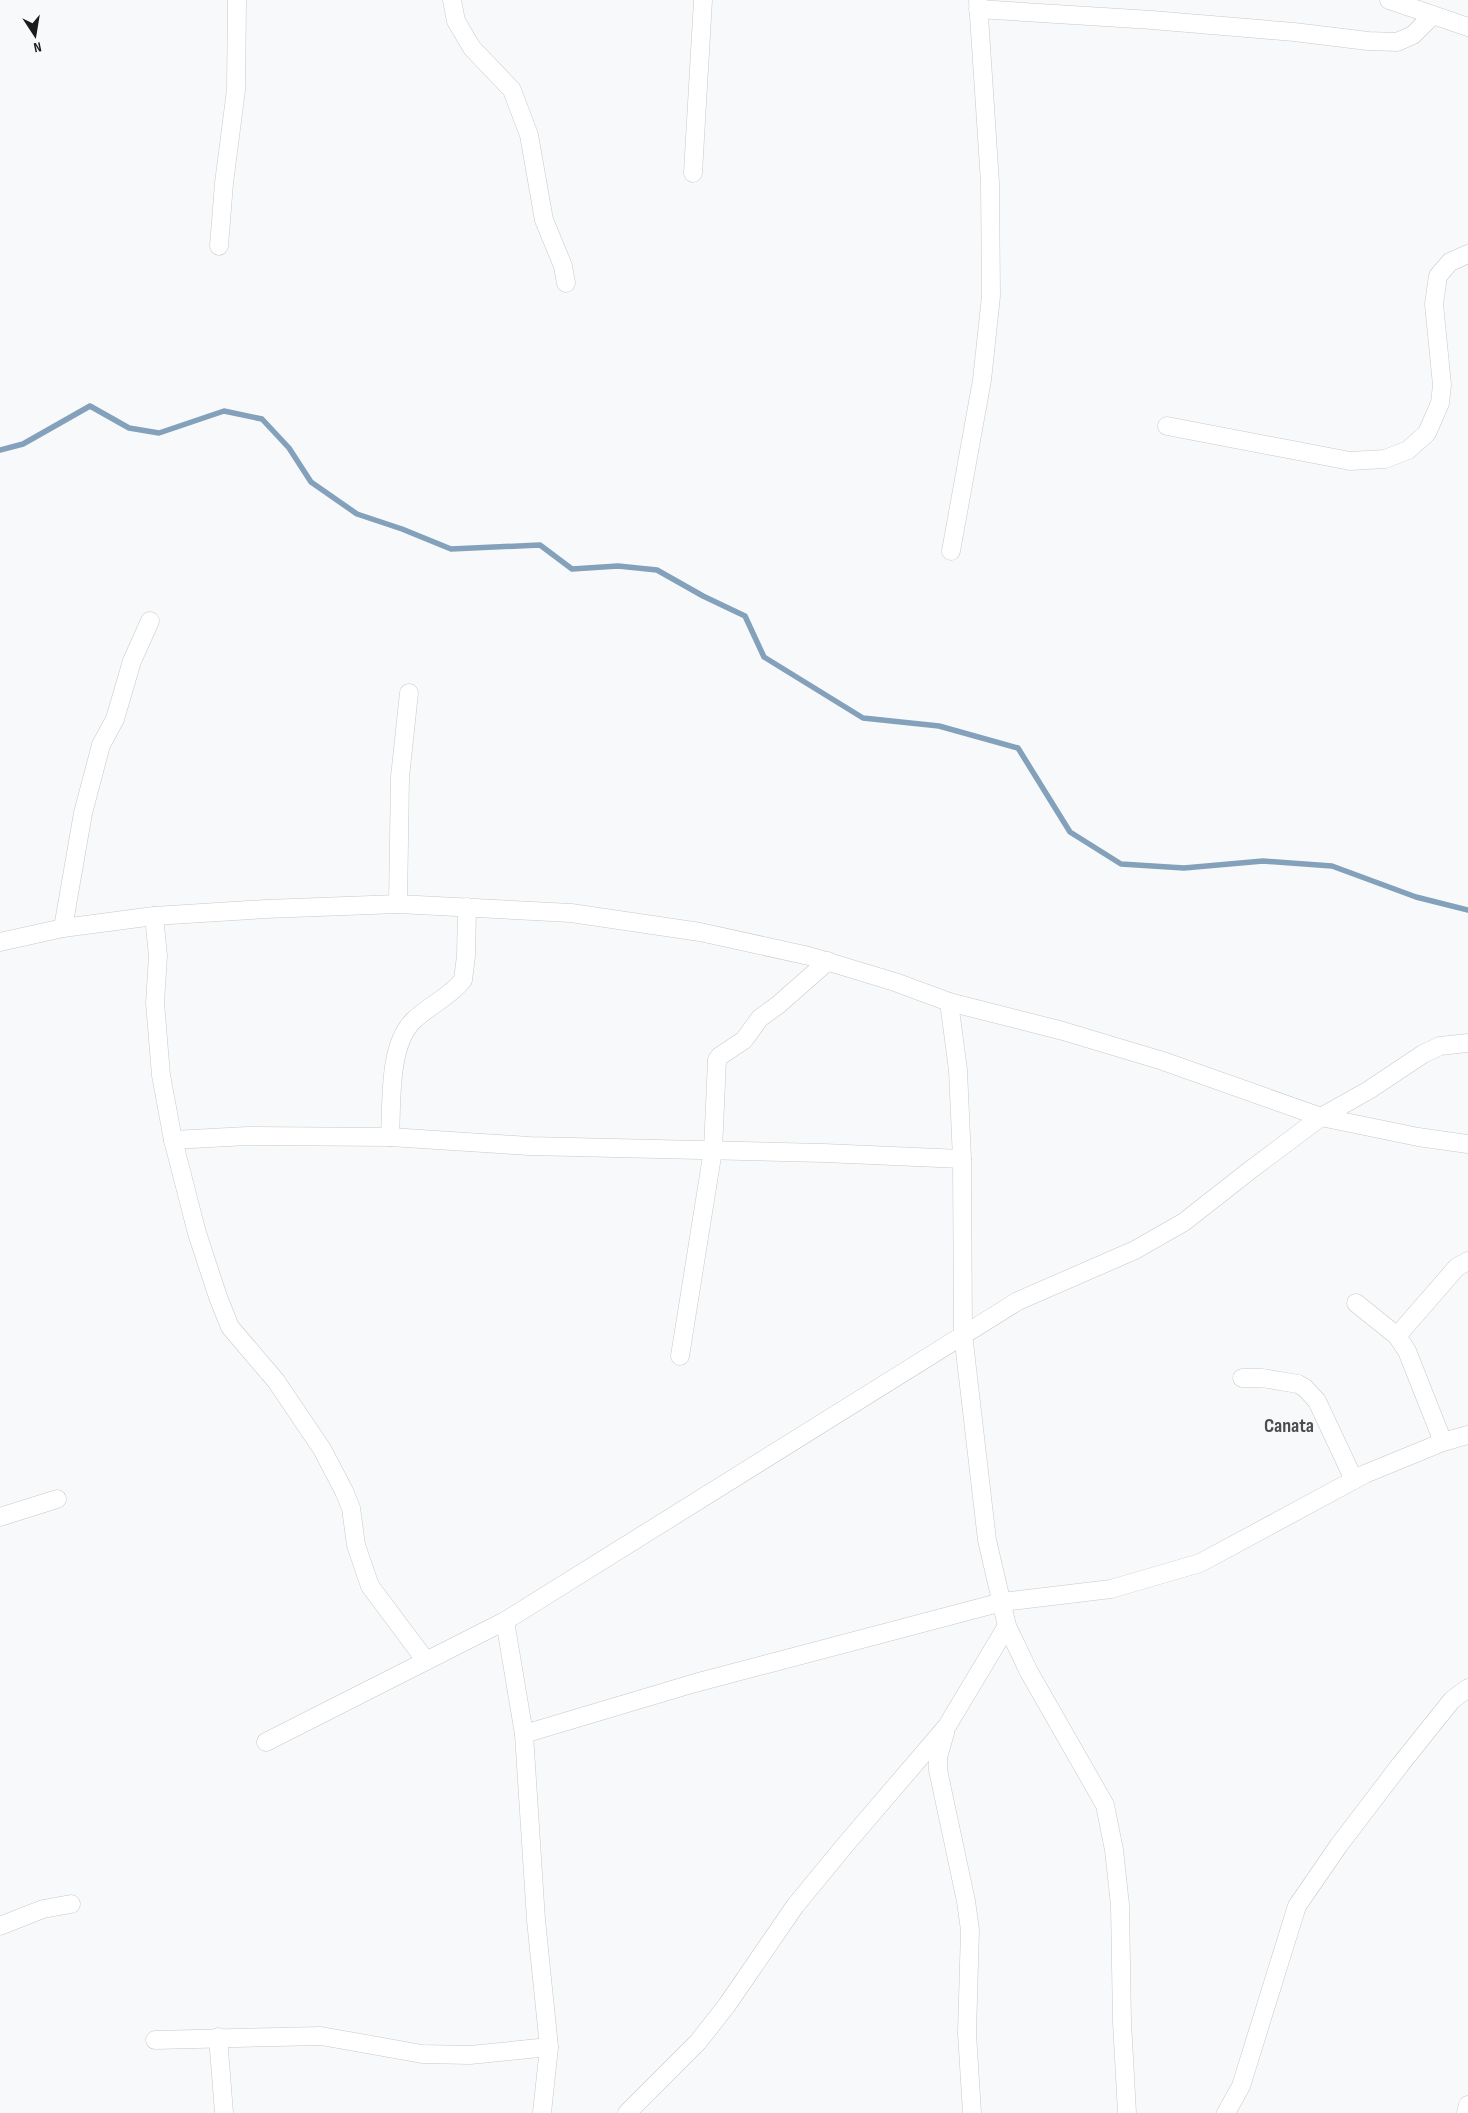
<svg xmlns="http://www.w3.org/2000/svg" width="1468" height="2113" viewBox="0 0 1468 2113" font-family="'Sofia Sans Condensed',sans-serif">
	<style>
		.lines { fill: none; stroke-linecap: round; stroke-linejoin: round }
		.stream { stroke: #84a1bb; stroke-width: 5.5 }
		.minor-casing { stroke: #c8c9ca; stroke-width: 19 }
		.minor { stroke: #fff; stroke-width: 18 }
		.labels { text-anchor: middle; dominant-baseline: central; stroke-width: 5; stroke-linejoin: round; paint-order: stroke }
		.district-label { font-size: 20px; font-weight: bold; fill: #4c4d4e; stroke: #f8f9fa }
	</style>
	<rect width="100%" height="100%" fill="#f8f9fa"/>
	<g class="lines">
		<polyline class="stream" points="0,450 23,444 90,406 129,428 159,433 224,411 262,419 289,448 311,482 357,514 402,529 451,549 540,545 572,569 618,566 657,570 703,596 745,616 764,657 863,718 939,726 1018,748 1070,832 1121,864 1184,868 1263,861 1332,866 1416,897 1468,910"/>
		<defs>
			<g id="minor">
				<polyline points="452,0 456,21 472,48 512,90 529,135 544,220 563,266 566,283"/>
				<polyline points="1389,0 1468,27"/>
				<polyline points="978,9 1152,20 1294,32 1368,41 1397,42 1413,35 1433,15"/>
				<polyline points="693,173 703,0"/>
				<polyline points="219,246 224,183 236,90 237,0"/>
				<polyline points="1167,426 1350,461 1385,459 1408,450 1427,433 1440,403 1442,385 1434,304 1438,276 1450,262 1468,254"/>
				<polyline points="951,551 982,380 991,296 990,183 978,0"/>
				<polyline points="398,904 400,777 409,693"/>
				<polyline points="154,916 158,956 155,1003 161,1075 173,1140 197,1233 218,1297 230,1327 276,1381 322,1449 344,1491 351,1508 356,1545 370,1586 426,1661"/>
				<polyline points="63,928 83,813 101,745 115,719 132,661 150,621"/>
				<polyline points="0,942 63,928 154,916 266,909 398,904 571,913 700,932 809,956 895,982 949,1002 958,1070 962,1159 963,1334 987,1540 1007,1626 1029,1672 1105,1805 1114,1850 1120,1905 1122,2022 1127,2113"/>
				<polyline points="949,1002 1063,1031 1163,1061 1321,1117 1418,1137 1468,1144"/>
				<path d="M390 1137C392 1103 388 1046 413 1021 428 1006 450 997 463 980L466 956 467 907"/>
				<polyline points="173,1140 247,1136 390,1137 529,1146 824,1153 962,1159"/>
				<polyline points="1356,1303 1397,1336 1407,1351 1443,1442"/>
				<polyline points="1397,1336 1457,1267 1468,1261"/>
				<polyline points="680,1356 713,1150 717,1060 720,1056 744,1040 760,1018 778,1005 828,961"/>
				<polyline points="1242,1378 1262,1378 1298,1384 1305,1388 1317,1401 1354,1480"/>
				<polyline points="0,1517 57,1499"/>
				<polyline points="505,1621 524,1734 536,1920 549,2047 542,2113"/>
				<polyline points="945,1733 938,1757 938,1770 966,1901 970,1930 967,2033 972,2113"/>
				<polyline points="524,1734 695,1683 1002,1602 1111,1589 1200,1563 1365,1474 1443,1442 1468,1435"/>
				<polyline points="266,1742 505,1621 1018,1301 1135,1250 1184,1222 1249,1171 1321,1117 1369,1090 1423,1054 1440,1046 1468,1043"/>
				<polyline points="0,1926 43,1909 71,1904"/>
				<polyline points="218,2037 224,2113"/>
				<polyline points="155,2040 321,2036 422,2054 470,2055 549,2047"/>
				<polyline points="627,2113 698,2042 727,2005 795,1906 846,1844 947,1726 1007,1626"/>
				<polyline points="1226,2113 1241,2086 1297,1906 1339,1845 1400,1765 1452,1700 1468,1688"/>
				<polyline points="1466,2113 1468,2105"/>
			</g>
		</defs>
		<use href="#minor" class="minor-casing"/>
		<use href="#minor" class="minor"/>
	</g>
	<g class="labels">
		<g class="district-label">
			<text x="1289" y="1426">Canata</text>
		</g>
	</g>
	<g transform="translate(35 35) rotate(168)" stroke="#f8f9fa" stroke-width="4" paint-order="stroke">
	<path d="M0-4L9 19L0 12L-9 19Z" fill="#1a1b1b"/>
	<text y="-8" font-size="14" font-weight="bold" text-anchor="middle" fill="#1a1b1b">N</text>
	</g>
</svg>
